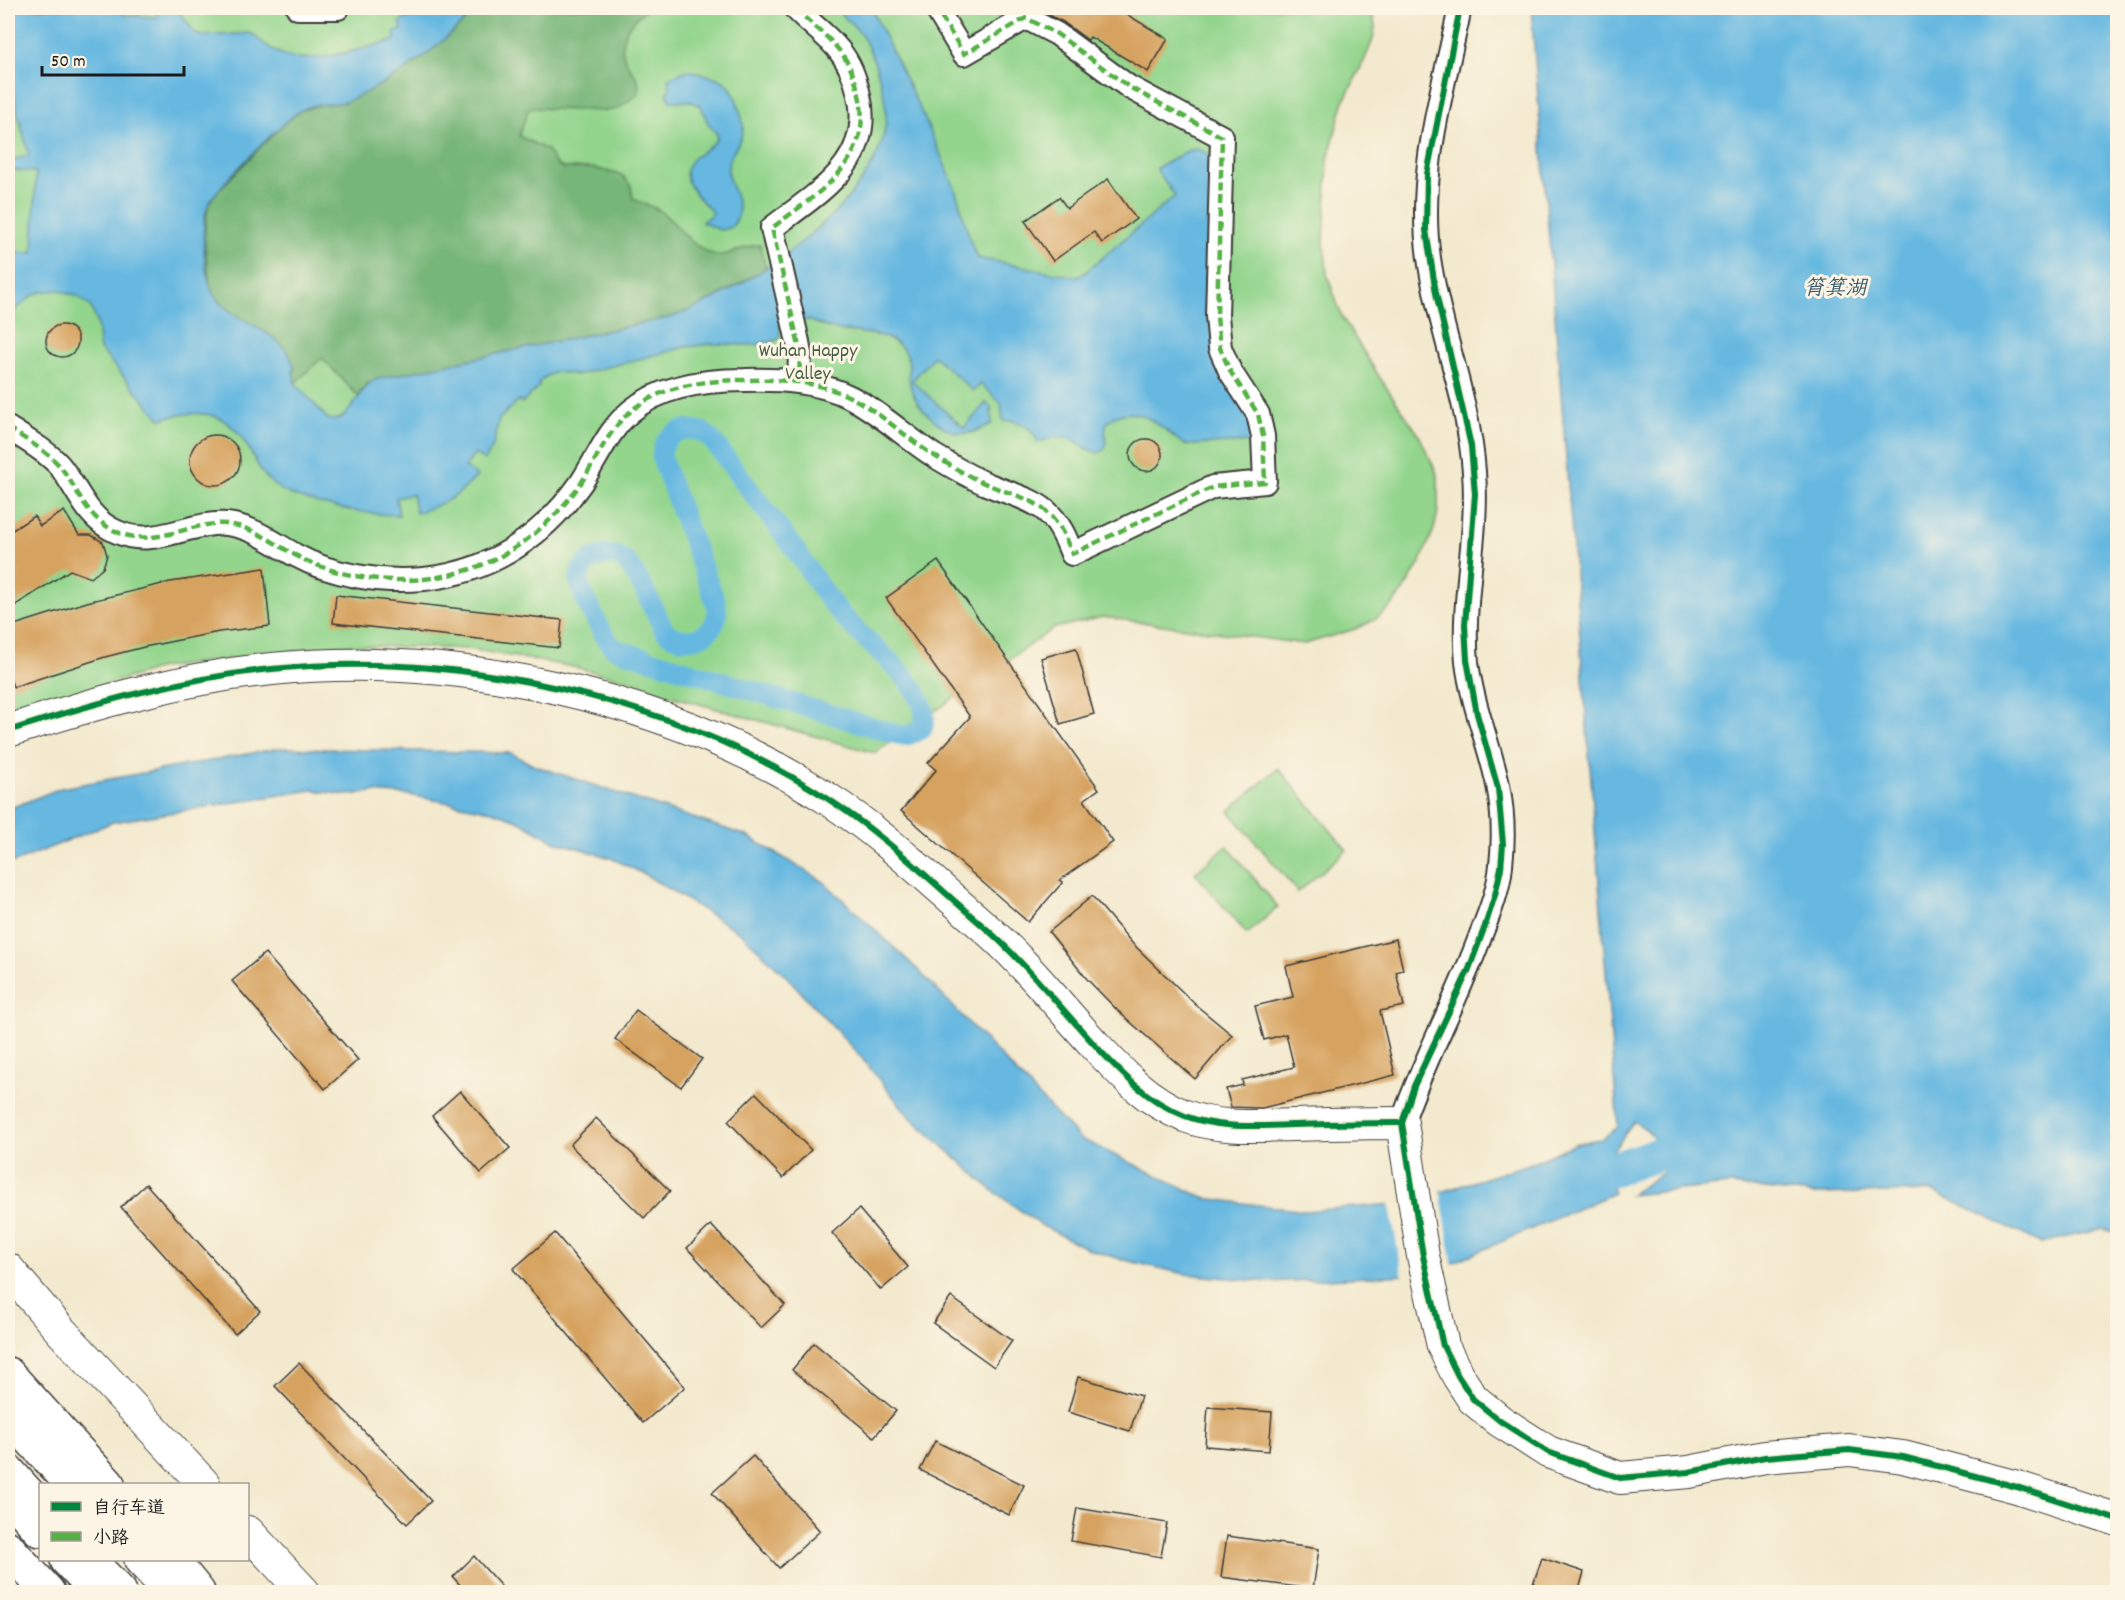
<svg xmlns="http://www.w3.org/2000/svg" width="2125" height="1600" viewBox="0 0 2125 1600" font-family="Dekko,'LXGW WenKai TC',sans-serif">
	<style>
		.green { fill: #93d58d; stroke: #587854; stroke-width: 1.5 }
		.forest { fill: #76b678; stroke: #49694a; stroke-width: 1.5 }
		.water { fill: #66b8e1; stroke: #416a7e; stroke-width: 1.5 }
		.pier { fill: #f3e9ce }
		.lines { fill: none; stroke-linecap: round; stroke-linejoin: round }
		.canal { stroke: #66b8e1; stroke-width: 20 }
		.river { stroke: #66b8e1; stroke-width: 34 }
		.building { fill: #d6a25f }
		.street-casing { stroke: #3c3b37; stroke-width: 26 }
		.secondary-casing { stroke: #3c3b37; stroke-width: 34 }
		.primary-casing { stroke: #3c3b37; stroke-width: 36 }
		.highway-casing { stroke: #3c3b37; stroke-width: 36 }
		.street { stroke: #fff; stroke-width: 22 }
		.secondary { stroke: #fff; stroke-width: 32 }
		.primary { stroke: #fff; stroke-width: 33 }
		.highway { stroke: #fff; stroke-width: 33 }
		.quiet { stroke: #55b145; stroke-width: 4.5; stroke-dasharray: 9 4.5; stroke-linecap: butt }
		.cycleway-casing { stroke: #fcf5e5; stroke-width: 10 }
		.cycleway { stroke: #00873e; stroke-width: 6 }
		.labels { text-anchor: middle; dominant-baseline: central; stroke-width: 6; stroke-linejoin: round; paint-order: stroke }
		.park-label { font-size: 20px; fill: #465d44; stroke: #fcf5e5 }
		.water-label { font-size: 21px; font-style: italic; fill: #3a5a6b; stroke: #fcf5e5 }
	</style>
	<rect width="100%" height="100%" fill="#fcf5e5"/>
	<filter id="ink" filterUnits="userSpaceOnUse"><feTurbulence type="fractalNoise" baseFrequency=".0167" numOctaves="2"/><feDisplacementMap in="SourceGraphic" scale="12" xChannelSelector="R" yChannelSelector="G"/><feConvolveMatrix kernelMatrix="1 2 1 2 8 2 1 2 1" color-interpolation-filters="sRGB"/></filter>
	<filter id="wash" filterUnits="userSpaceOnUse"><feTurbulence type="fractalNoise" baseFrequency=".008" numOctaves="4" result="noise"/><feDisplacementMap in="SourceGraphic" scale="24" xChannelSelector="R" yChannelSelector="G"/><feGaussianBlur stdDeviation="1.35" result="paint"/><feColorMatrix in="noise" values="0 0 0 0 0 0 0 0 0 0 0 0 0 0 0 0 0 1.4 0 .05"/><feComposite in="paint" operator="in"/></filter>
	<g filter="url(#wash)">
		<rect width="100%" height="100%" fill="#f3e9ce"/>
		<g class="green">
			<polygon points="8,8 1372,8 1375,27 1373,39 1365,59 1343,103 1328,159 1324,241 1327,274 1342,317 1380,378 1419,435 1438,476 1438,511 1434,529 1420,563 1403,591 1390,608 1374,620 1355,629 1305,644 1103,617 1054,628 875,753 674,697 626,680 574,667 470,649 340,645 160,668 63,698 18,722 8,702"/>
			<polygon points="1278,768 1347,850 1298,892 1229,811"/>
			<polygon points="1227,846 1278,907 1247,934 1195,873"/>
		</g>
		<path class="forest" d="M478 8H648C628 23 614 40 628 65 636 78 642 79 637 95L617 109 606 111 529 108 519 136 547 150 557 165 563 168H594L622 175 631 186 633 198C641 204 651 205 659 210 678 223 695 254 719 255 733 255 746 244 760 245L766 269 695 309 672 317 377 379 367 384 358 396 322 358 295 383 293 370 216 300 210 288 204 238 208 203 217 192 284 123 300 111 383 83 413 64 453 32Z"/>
		<g class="water">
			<path d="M8 8H122L124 15 157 17 158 8H176L196 34 204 36 251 33C262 42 272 51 286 56 311 65 369 47 395 40L394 32 402 30 400 22 425 8H478C449 36 418 65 382 84 369 91 354 100 340 103 326 105 313 103 300 111 286 119 213 191 208 205 200 226 204 265 210 286 221 324 286 324 295 370L293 371 295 383 328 419C351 426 357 386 377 379L672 317C743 292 881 203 886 120 887 96 874 53 860 33 853 24 843 16 834 8H871L924 117 955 188 972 246 978 258 1077 277 1082 275 1175 196 1158 173 1157 168 1189 150 1198 149 1211 155 1209 318 1249 416 1252 442 1188 445 1182 443C1163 429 1142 405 1116 416 1112 418 1108 421 1106 425 1104 433 1107 441 1105 449L1099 453C1091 452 1088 449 1081 445 1067 434 1054 437 1038 442 1032 427 1019 419 1003 421L1001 403 981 384 973 391 934 356 912 381 964 428 986 403 991 407 992 424C984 427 975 433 966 433 943 435 914 406 910 384 907 372 913 360 903 349 886 330 856 334 833 329 825 328 814 321 807 320 799 320 788 325 780 326V335L777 340 756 345 710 344 686 347 576 375C556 371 554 369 538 383L540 386 522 403 519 400 499 419 493 446 485 461 475 454 465 467 477 476C458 498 443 504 416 513L412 494 396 498 399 515C369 515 298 504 274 485 262 476 257 463 250 451 228 410 202 408 160 419L100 349 97 323 91 307 85 302 77 296 58 290 41 292 33 295 8 316V257H12V252L33 253 36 172 8 170V162L29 155 13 96 8 97Z"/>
			<polygon points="1531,8 2117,8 2117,1233 2103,1229 2041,1243 1932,1191 1814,1194 1729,1185 1630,1195 1663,1172 1665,1152 1648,1131 1634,1121 1612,1153 1604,1159 1614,1193 1427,1274 1269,1282 1185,1274 1124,1260 1088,1249 1041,1225 992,1190 909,1116 860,1056 788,978 741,933 646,875 611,858 554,841 518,820 492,811 409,795 373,792 346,795 312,790 113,822 8,865 8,809 61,788 280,748 511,753 533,765 747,836 823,881 916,968 1079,1138 1204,1198 1305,1211 1407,1203 1535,1162 1577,1143 1601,1139 1618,1127"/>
			<path d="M688 70C720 79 732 76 740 112 742 118 745 128 742 134 738 148 726 157 728 173 731 193 749 211 730 228L720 230 702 222 713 213C700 198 672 176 695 157 702 151 711 147 717 139V134L708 123 701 106 690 101H670L667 93 670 87 668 78Z"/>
		</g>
		<polygon class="pier" points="1440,1189 1453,1267 1428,1277 1403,1278 1389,1202 1407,1200"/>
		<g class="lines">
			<path class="canal" d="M687 429 703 432 713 441C739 475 764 509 790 543 807 566 821 591 840 613 865 643 899 663 918 696 924 706 928 720 921 730L906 736 895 734 622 651C618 649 617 650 613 647 605 639 577 588 579 578 583 555 615 547 629 565 642 582 654 611 664 630 686 651 724 634 716 603L662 460C660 443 671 432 687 429Z"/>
			<polyline class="river" points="1565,1185 1665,1152"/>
		</g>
		<g id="blocks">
			<g class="building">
				<polygon points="1035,8 1116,8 1168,39 1148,72 1090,37 1088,40 1063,22"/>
				<polygon points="1108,179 1136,219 1102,243 1094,232 1053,261 1025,221 1059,197 1067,208"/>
				<circle cx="62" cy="341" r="16"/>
				<circle cx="215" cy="460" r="25"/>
				<circle cx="1146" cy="455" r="16"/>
				<polygon points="64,511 79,535 91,535 103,542 107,555 103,568 91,578 70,570 8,610 8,533 34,516 40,526"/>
				<polygon points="938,561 1099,789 1084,800 1113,842 1060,880 1063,882 1028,922 901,811 936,770 928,763 970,717 886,598"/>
				<polygon points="264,568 270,626 219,632 144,647 105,657 13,687 8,672 8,627 87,602 133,591 170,582"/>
				<polygon points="336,595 562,620 559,648 333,623"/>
				<polygon points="1076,648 1094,714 1060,724 1041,658"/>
				<polygon points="1092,896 1132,943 1197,1006 1232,1035 1195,1079 1119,1012 1087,979 1049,932"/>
				<polygon points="1396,939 1403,970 1396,972 1404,1006 1380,1011 1395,1075 1262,1108 1231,1107 1226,1089 1243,1085 1242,1080 1294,1067 1286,1034 1264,1040 1255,1006 1293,997 1286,966"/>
				<polygon points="265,953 358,1060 325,1089 232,981"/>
				<polygon points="636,1010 702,1059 681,1087 615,1039"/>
				<polygon points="460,1091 510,1148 481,1173 432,1116"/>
				<polygon points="756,1093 811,1150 783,1178 728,1121"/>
				<polygon points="596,1118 670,1191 644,1218 570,1145"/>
				<polygon points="146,1184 260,1311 235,1334 121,1207"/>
				<polygon points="859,1209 908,1267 881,1290 832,1233"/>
				<polygon points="711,1225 785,1305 761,1328 687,1248"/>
				<polygon points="555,1233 685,1387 643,1423 513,1269"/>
				<polygon points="951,1297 1012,1341 994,1367 933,1323"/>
				<polygon points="814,1343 896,1411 874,1437 792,1370"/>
				<polygon points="299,1363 431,1501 407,1524 275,1386"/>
				<polygon points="1078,1377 1141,1396 1130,1431 1068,1412"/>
				<polygon points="1208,1407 1272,1412 1269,1451 1205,1446"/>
				<polygon points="935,1441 1024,1485 1009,1515 920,1470"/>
				<polygon points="753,1456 820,1531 779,1568 712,1493"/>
				<polygon points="1077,1508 1167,1523 1161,1557 1071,1541"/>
				<polygon points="1227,1536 1319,1549 1313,1589 1221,1577"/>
				<polygon points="474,1556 507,1593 467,1593 453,1577"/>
				<polygon points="1542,1558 1584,1572 1578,1593 1530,1593"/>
			</g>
		</g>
	</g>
	<g filter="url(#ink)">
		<use href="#blocks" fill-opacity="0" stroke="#3c3b37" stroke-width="1.5"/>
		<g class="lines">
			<defs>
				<g id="street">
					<polyline points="298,8 338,8"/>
					<path d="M795 8C808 22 826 34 838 49 850 63 855 78 859 95 875 162 817 193 772 228L798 342 800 355 799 382"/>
					<path d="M8 428C25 439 45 450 59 465 78 488 85 517 115 531 154 550 188 521 227 524 253 527 272 542 295 555 333 576 382 583 424 579 491 572 542 538 581 483 597 459 608 430 631 411 662 385 707 380 745 380 780 379 818 381 850 397 880 412 905 437 933 455 951 466 969 477 989 485 1007 493 1031 498 1046 511 1059 522 1066 538 1072 554L1213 487 1265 482 1263 436 1258 414 1230 371 1220 348 1217 316 1222 137 1129 87 1057 34 1026 18 964 54 936 8"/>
					<path d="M1402 1123C1424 1059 1457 1000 1480 937 1489 914 1499 890 1501 865 1504 839 1503 811 1498 785 1489 743 1472 704 1467 662 1461 599 1479 535 1474 472 1469 399 1439 330 1429 258 1417 173 1443 90 1460 8"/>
				</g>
				<g id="secondary">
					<path d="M8 731C94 703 182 678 272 669 457 650 669 697 825 797 882 833 931 881 982 925 1023 960 1057 1004 1094 1044 1121 1073 1147 1101 1185 1116 1219 1129 1256 1126 1292 1125 1329 1124 1365 1123 1402 1123L1423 1256 1443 1346 1458 1376 1473 1399 1500 1421 1548 1452 1620 1478 1689 1472 1765 1457 1849 1450 1903 1457 2017 1487 2118 1520"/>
					<polyline points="8,1269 61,1331 204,1484"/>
					<polyline points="248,1532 304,1592"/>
				</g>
				<g id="primary">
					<polyline points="8,1494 40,1530"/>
					<polyline points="67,1560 97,1592"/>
				</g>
				<g id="highway">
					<polyline points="8,1374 108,1484"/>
					<polyline points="8,1415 72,1484"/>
					<polyline points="8,1471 40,1507"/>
					<polyline points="8,1548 48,1592"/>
					<polyline points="89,1560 120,1592"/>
					<polyline points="141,1560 171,1592"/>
					<polyline points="172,1560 198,1592"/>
				</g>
			</defs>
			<use href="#street" class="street-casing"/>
			<use href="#secondary" class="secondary-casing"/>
			<use href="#primary" class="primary-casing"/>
			<use href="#highway" class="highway-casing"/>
			<use href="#street" class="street"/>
			<use href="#secondary" class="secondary"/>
			<use href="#primary" class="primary"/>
			<use href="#highway" class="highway"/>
			<g class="quiet">
				<polyline points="298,8 338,8"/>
				<path d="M795 8C808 22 826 34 838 49 850 63 855 78 859 95 875 162 817 193 772 228L798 342 800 355 799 382"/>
				<path d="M8 428C25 439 45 450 59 465 78 488 85 517 115 531 154 550 188 521 227 524 253 527 272 542 295 555 333 576 382 583 424 579 491 572 542 538 581 483 597 459 608 430 631 411 662 385 707 380 745 380 780 379 818 381 850 397 880 412 905 437 933 455 951 466 969 477 989 485 1007 493 1031 498 1046 511 1059 522 1066 538 1072 554L1213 487 1265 482 1263 436 1258 414 1230 371 1220 348 1217 316 1222 137 1129 87 1057 34 1026 18 964 54 936 8"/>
			</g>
			<defs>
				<g id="cycleway">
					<polyline points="1460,8 1427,174 1426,230 1436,293 1471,446 1475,494 1465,625 1467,660 1477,714 1498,788 1503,844 1501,868 1495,895 1485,926 1469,969 1414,1086 1402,1123 1423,1256 1443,1346 1458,1376 1473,1399 1500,1421 1548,1452 1620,1478 1689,1472 1765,1457 1849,1450 1903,1457 2017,1487 2118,1520"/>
					<path d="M8 731C94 703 182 678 272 669 457 650 669 697 825 797 882 833 931 881 982 925 1023 960 1057 1004 1094 1044 1121 1073 1147 1101 1185 1116 1219 1129 1256 1126 1292 1125 1329 1124 1365 1123 1402 1123"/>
				</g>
			</defs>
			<use href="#cycleway" class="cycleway-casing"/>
			<use href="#cycleway" class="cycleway"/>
		</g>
	</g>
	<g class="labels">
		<g class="park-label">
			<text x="808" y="352">Wuhan Happy<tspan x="808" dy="23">Valley</tspan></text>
		</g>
		<g class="water-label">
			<text x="1835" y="290">筲箕湖</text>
		</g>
	</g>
	<rect width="2125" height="1600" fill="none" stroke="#fcf5e5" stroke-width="30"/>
	<rect x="39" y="1483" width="210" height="78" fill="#fcf5e5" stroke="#a29e95" stroke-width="1.5"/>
	<rect x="51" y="1502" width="30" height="9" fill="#00873e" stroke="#a29e95" stroke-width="1.5"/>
	<text x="93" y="1513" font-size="18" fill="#1c1c1c">自行车道</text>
	<rect x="51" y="1532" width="30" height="9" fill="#55b145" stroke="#a29e95" stroke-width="1.5"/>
	<text x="93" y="1543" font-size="18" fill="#1c1c1c">小路</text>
	<path d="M42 66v9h142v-9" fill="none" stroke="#1c1c1c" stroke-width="3"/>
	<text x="51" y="66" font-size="18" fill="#1c1c1c" stroke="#fcf5e5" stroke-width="4.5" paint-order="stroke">50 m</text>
</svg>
